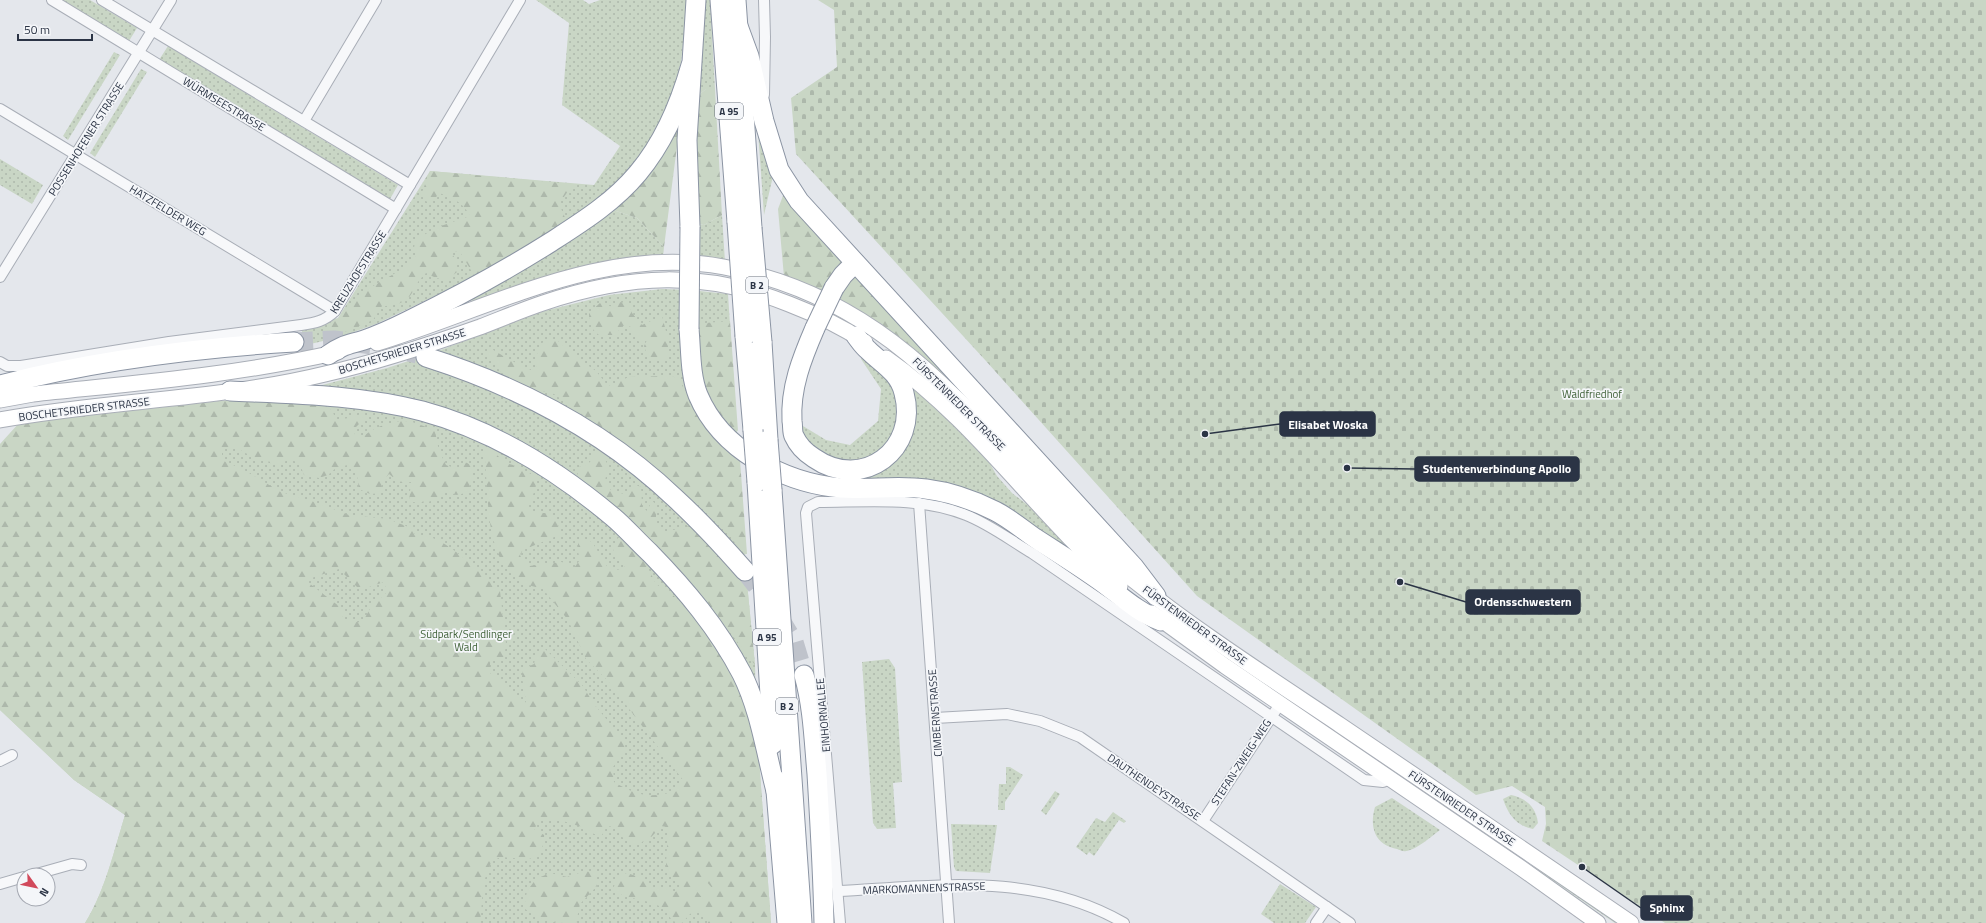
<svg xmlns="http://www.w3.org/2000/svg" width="1986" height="923" viewBox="0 0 1986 923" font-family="'Titillium Web',sans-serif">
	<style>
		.grass { fill: url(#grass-dots) }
		.forest { fill: url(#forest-firs); fill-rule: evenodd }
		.cemetery { fill: url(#cemetery-stones) }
		.garden { fill: #c9d6c5 }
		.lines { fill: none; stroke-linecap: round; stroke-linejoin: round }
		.highway-tunnel { stroke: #bfc3cb; stroke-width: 19; stroke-dasharray: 19 10; stroke-linecap: butt }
		.street-casing { stroke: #a9aeb7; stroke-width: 12 }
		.secondary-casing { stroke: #a9aeb7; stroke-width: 17 }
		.highway-casing { stroke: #8b94a3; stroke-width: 21 }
		.street { stroke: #f7f8fa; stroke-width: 10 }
		.secondary { stroke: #fff; stroke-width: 15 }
		.highway { stroke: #fff; stroke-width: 19 }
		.highway-bridge-casing { stroke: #8b94a3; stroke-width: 21; stroke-linecap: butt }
		.highway-bridge { stroke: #fff; stroke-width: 19 }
		.labels { text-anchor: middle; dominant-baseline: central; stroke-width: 3.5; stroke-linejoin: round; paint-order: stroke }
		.shield { fill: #f4f6f9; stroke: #676e7b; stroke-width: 1 }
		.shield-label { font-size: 10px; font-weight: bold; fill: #2b3445 }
		.street-label { font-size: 11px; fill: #2b3445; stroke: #f4f6f9 }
		.park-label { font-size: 11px; fill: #3f6138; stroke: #f4f6f9 }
		.leader { fill: none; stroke: #2b3445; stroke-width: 1.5 }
		.callout-dot { fill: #2b3445; stroke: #f4f6f9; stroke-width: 1.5 }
		.callout { fill: #2b3445; stroke: #2b3445; stroke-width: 1.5 }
		.callout-label { font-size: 12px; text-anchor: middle; font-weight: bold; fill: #fff }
	</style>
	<defs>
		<pattern id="grass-dots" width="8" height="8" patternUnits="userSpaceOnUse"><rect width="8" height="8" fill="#c9d6c5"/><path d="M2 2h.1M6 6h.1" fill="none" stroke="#adb8ab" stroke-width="1.8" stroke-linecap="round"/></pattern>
		<pattern id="forest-firs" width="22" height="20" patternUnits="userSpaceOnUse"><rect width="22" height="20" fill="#c9d6c5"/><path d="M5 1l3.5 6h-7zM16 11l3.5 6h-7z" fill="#adb8ab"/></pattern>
		<pattern id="cemetery-stones" width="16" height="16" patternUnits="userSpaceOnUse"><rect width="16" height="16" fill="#c9d6c5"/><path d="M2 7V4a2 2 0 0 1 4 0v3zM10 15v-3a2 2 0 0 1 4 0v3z" fill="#adb8ab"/></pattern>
	</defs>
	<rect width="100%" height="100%" fill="#e4e7ec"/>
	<g class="grass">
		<polygon points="61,0 90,0 137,28 129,41"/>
		<polygon points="536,0 583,0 589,4 600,0 688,0 681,62 670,102 644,153 614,189 513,255 475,277 376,324 340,337 302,346 302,328 338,318 430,171 594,185 620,146 562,105 569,23"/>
		<polygon points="703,0 710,0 715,89 706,89 695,98"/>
		<polygon points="168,46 398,185 390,199 159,60"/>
		<polygon points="114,52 120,55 68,140 63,136"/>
		<polygon points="141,69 147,72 95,157 90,153"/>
		<polygon points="758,131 773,176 764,215"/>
		<polygon points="0,159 43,185 32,204 0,185"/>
		<polygon points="610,209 637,218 664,247 663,257 472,306 471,295"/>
		<polygon points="722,215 725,262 683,257 685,222 704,225"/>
		<path d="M662 289 690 290 728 294 747 583 755 665 757 732 771 923H85C105 891 114 851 125 815L74 780 0 710V444L220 401 273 398 387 368 430 354 544 311 609 295Z"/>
		<path d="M865 355C876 366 890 377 895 392 913 438 859 483 818 453 811 447 805 436 800 429L803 426 826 440 850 445 878 421 881 389 861 359Z"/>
		<polygon points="907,380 956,425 988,460 997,476 1012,493 1034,510 1074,552 1002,509 866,481 865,477 888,464"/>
		<polygon points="889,659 895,668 902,782 893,783 896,828 877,829 873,823 862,662"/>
		<polygon points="1006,767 1010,767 1023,775 1005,802 1005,810 998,810 999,784 1006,784"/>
		<polygon points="1055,791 1060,794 1046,815 1041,811"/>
		<path d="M1511 795C1526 798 1536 807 1538 823L1533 829C1516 826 1508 814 1503 799Z"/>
		<path d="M1392 798 1440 830C1432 836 1416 850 1406 851 1404 852 1400 850 1397 849 1375 845 1369 827 1375 807Z"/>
		<polygon points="1113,812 1126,821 1124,823 1119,820 1094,856 1089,852 1087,855 1076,847 1096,818 1105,822"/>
		<polygon points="951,824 997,825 990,873 956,871 954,867"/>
		<polygon points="1535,864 1617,920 1615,923 1533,867"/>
		<polygon points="1280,884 1316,907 1305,923 1274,923 1261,914"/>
	</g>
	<g class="forest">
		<polygon points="706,89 715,89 722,215 704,225 685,222 695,98"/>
		<polygon points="680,123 664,247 637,218 610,209"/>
		<path d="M430 171 573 184 559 204 566 220 513 255 475 277 460 252 451 251 457 263V272L447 280 436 278 426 273C416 283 418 283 412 293 406 304 392 306 382 306L373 320 338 335 326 332 328 324 339 319 361 293 411 264 417 254 414 249 415 240 438 227 470 216C463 202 453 198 439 193L434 200 427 202 421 195Z"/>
		<polygon points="784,193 993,423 889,330 837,299 784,277 778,209"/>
		<path d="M620 302 629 304 632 313 642 325 662 316 668 339V358L653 362 648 357 644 346 647 340 639 342 631 327 626 325 621 327 616 335H599C591 329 589 323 589 313L600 303C608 306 614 309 620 302Z"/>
		<polygon points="730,321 738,431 732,429 726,417 715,414 700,393 693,324"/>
		<polygon points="544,340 557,340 577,358 596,371 608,386 629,377 669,376 679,378 690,404 707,427 740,460 747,554 741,554 731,536 721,525 710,518 706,511 695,502 687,502 651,466 642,454 623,444 554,394 531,389 502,373 485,354 490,348 510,360 533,371 537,366 537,354"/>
		<path d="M273 398 323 405 332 410 336 420 349 418 361 414 364 419 354 429 355 435 363 437C372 428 389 422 402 421 412 420 426 427 435 431L439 451 446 465 460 470 465 462 471 465 472 482 466 493 456 495 445 490C437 502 423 505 409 501L411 482 400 483 389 474 382 482 381 493 370 494 359 489 357 475 348 465 337 467 328 475 319 478 304 475 299 462 288 460 277 465 256 459 237 448H222V460L244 470 281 492 312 501 349 515 388 519 411 528 417 537C420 537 425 536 429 537 451 542 483 576 500 591L506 644 504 658 490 661V673L509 688 522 704 526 702 522 677 523 669 534 664 536 654 544 648 582 685 594 704 625 742V751L613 767 614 782C638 796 648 798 675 792L683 780 608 681 586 659 568 620 543 589 528 585 512 575 499 556 493 539 489 518 484 445 492 450 505 463 517 466 536 477C538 488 531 497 528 507L534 513H552L560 528 559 535 523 550 520 555C522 560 524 563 529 566L562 562 574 568 580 560C578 551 576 545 581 537L592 542 608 568 615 570 623 569 625 564 624 561 614 555 613 548 618 538 624 536 643 558 656 584 674 596 694 617 708 636 728 667 757 732 771 923H708L704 915 697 910 690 914 682 923 672 921C670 918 668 912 666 910 650 898 628 901 613 890L617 876 627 873 642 878 649 885 655 888 661 887 675 892 681 888 675 878 668 875 666 864 668 831 667 827 661 826C646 846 630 853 615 827L607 826 602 835 594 834 585 828 563 821 540 820 534 829 544 835C545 845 540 856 529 859 518 862 504 852 493 861 482 871 482 908 480 923H85C105 891 114 851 125 815L74 780 0 710V444L19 423 220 401ZM339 569 360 590 384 582 387 592 371 607 362 623 342 619 344 610 305 580Z"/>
		<path d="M600 451 608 465 605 481 612 492 626 494 633 484 641 487 642 506 647 511 652 501 656 504V524L665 532 690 526 730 564 747 583 755 665 707 602 623 513 616 504C602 502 586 487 577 476L580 466C589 466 591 461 595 453Z"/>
		<path d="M585 871 596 873 597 886 580 904 576 923C552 923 543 923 524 908L527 891 536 879 550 873 567 877Z"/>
	</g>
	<polygon class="cemetery" points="818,0 1986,0 1986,923 1665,923 1542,841 1546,824 1545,807 1512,786 1476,795 1197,596 986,361 796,154 791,98 837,67 834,10"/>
	<polygon class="garden" points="705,880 714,890 704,900 695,889"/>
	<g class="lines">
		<g class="highway-tunnel">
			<polyline points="294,342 334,340 388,347 417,354"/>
			<polyline points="745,571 774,609 794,642 804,675"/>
		</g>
		<defs>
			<g id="street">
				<polyline points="52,0 396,209"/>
				<polyline points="102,0 410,185"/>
				<polyline points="764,0 765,37 764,95"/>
				<polyline points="0,109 335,311"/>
				<polyline points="304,121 376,0"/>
				<polyline points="0,277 171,0"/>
				<path d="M0 362 7 366H21L169 342 301 325C315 323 325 321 335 311L520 0"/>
				<polyline points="919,503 949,923"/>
				<polyline points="935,718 1007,714 1040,721 1080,737 1350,923"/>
				<polyline points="0,761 12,755"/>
				<polyline points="1203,821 1276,710"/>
				<polyline points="33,875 72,864 81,865"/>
				<polyline points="0,884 24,877"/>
				<path d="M838 891C936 886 1034 871 1124 923"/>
				<path d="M840 923 806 513 808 507 818 502C866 502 920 496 966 515 989 524 1010 540 1032 553L1364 780 1383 782 1390 779"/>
				<polyline points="1316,923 1327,907"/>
			</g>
			<g id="secondary">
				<path d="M377 343C489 309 604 244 724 267 873 295 949 389 1047 494 1074 523 1101 554 1132 579 1198 632 1270 678 1340 725 1437 791 1534 856 1631 923"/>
				<path d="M886 358C975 420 1038 515 1120 586"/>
				<path d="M0 400 33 394C135 383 238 375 338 352"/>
				<path d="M0 420C108 400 219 400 325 374 378 362 429 345 480 327 501 319 522 310 543 303 628 274 705 270 789 304 815 314 841 326 865 342"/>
				<polyline points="1152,613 1225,666 1521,868 1598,923"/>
			</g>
			<g id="highway">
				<polyline points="720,0 737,222"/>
				<polyline points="736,0 752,228"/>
				<polyline points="738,26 749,56 764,121 779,170 799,201 1134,567 1156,596"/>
				<polyline points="690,227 687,140 696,0"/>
				<polyline points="834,288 843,275 855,263"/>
				<path d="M815 328C802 358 790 388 792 421 793 426 792 432 794 436 798 445 806 453 814 458 863 492 919 449 904 393 899 372 882 364 868 350 863 346 860 341 856 336"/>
				<path d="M689 329C691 350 690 375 698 395 721 450 784 483 841 488 869 490 898 485 926 489 950 492 973 500 995 511 1009 518 1022 529 1035 538 1058 553 1081 567 1103 583 1122 597 1139 613 1161 621"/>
				<polyline points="745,336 753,430"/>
				<polyline points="762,342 768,440"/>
				<path d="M328 355C342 345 348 345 364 340 379 335 394 328 408 321 457 297 505 271 551 242 582 222 614 202 638 173 664 142 680 104 691 65"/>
				<path d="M426 357C517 386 606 432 676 499 701 522 723 546 745 571"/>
				<path d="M0 385C97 360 195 348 294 342"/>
				<path d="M230 391C294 394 360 395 422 411 493 430 557 470 613 517 626 528 637 541 650 553 686 590 718 628 742 674 760 710 766 753 776 791"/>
				<polyline points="757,482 773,744"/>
				<polyline points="772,490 802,923"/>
				<path d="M804 675C813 707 814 741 817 774 820 824 823 873 824 923"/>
				<polyline points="775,779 787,923"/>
			</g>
		</defs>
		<use href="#street" class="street-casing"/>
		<use href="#secondary" class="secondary-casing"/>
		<use href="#highway" class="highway-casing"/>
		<use href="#street" class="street"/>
		<use href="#secondary" class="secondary"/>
		<use href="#highway" class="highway"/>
		<defs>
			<g id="highway-bridge">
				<polyline points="737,222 745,336"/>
				<polyline points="752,228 762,342"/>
				<polyline points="815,328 834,288"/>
				<polyline points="689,329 690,227"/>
				<polyline points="753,430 757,482"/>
				<polyline points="768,440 772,490"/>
			</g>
		</defs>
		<use href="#highway-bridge" class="highway-bridge-casing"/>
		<use href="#highway-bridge" class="highway-bridge"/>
	</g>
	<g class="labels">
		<g class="shield">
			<rect x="715" y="103" width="28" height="16" rx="3"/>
			<rect x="746" y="277" width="22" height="16" rx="3"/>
			<rect x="753" y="629" width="28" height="16" rx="3"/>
			<rect x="776" y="698" width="22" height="16" rx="3"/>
		</g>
		<g class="shield-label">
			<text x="729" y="111">A 95</text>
			<text x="757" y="285">B 2</text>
			<text x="767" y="637">A 95</text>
			<text x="787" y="706">B 2</text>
		</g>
		<g class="street-label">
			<text transform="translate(224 104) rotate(31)">WÜRMSEESTRASSE</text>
			<text transform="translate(86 139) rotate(-58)">POSSENHOFENER STRASSE</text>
			<text transform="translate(168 210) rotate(31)">HATZFELDER WEG</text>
			<text transform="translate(358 272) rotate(-58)">KREUZHOFSTRASSE</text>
			<text transform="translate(402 351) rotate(-17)">BOSCHETSRIEDER STRASSE</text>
			<text transform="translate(959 404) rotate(45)">FÜRSTENRIEDER STRASSE</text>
			<text transform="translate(84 409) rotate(-7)">BOSCHETSRIEDER STRASSE</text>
			<text transform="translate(1195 625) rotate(36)">FÜRSTENRIEDER STRASSE</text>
			<text transform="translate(935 713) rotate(-94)">CIMBERNSTRASSE</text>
			<text transform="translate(823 715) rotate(-95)">EINHORNALLEE</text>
			<text transform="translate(1241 762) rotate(-57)">STEFAN-ZWEIG-WEG</text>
			<text transform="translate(1154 787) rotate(34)">DAUTHENDEYSTRASSE</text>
			<text transform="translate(1462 808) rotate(34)">FÜRSTENRIEDER STRASSE</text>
			<text transform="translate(924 888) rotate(-2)">MARKOMANNENSTRASSE</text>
		</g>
		<g class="park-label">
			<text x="1592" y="394">Waldfriedhof</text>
			<text x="466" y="634">Südpark/Sendlinger<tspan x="466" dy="13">Wald</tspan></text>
		</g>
	</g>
	<path class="leader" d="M1205 434L1280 424M1347 468L1415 469M1400 582L1466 602M1582 867L1641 908"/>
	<g class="callout-dot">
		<circle cx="1205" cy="434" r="4"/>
		<circle cx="1347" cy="468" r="4"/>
		<circle cx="1400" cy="582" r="4"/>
		<circle cx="1582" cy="867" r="4"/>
	</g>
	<g class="callout">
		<rect x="1280" y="412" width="95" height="24" rx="4"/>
		<rect x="1415" y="457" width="164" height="24" rx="4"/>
		<rect x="1466" y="590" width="114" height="24" rx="4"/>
		<rect x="1641" y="896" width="51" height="24" rx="4"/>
	</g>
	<g class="callout-label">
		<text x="1328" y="429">Elisabet Woska</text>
		<text x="1497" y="473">Studentenverbindung Apollo</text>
		<text x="1523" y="606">Ordensschwestern</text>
		<text x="1667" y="912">Sphinx</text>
	</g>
	<g transform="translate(36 887) rotate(123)"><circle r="19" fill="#f4f6f9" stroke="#a4a8b1"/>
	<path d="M0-3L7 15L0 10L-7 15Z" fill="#d1495b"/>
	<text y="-6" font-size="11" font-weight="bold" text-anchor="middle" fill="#2b3445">N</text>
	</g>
	<path d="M18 34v6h74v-6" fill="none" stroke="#2b3445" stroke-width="2"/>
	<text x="24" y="34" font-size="12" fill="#2b3445" stroke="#f4f6f9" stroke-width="3" paint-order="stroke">50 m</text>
</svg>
